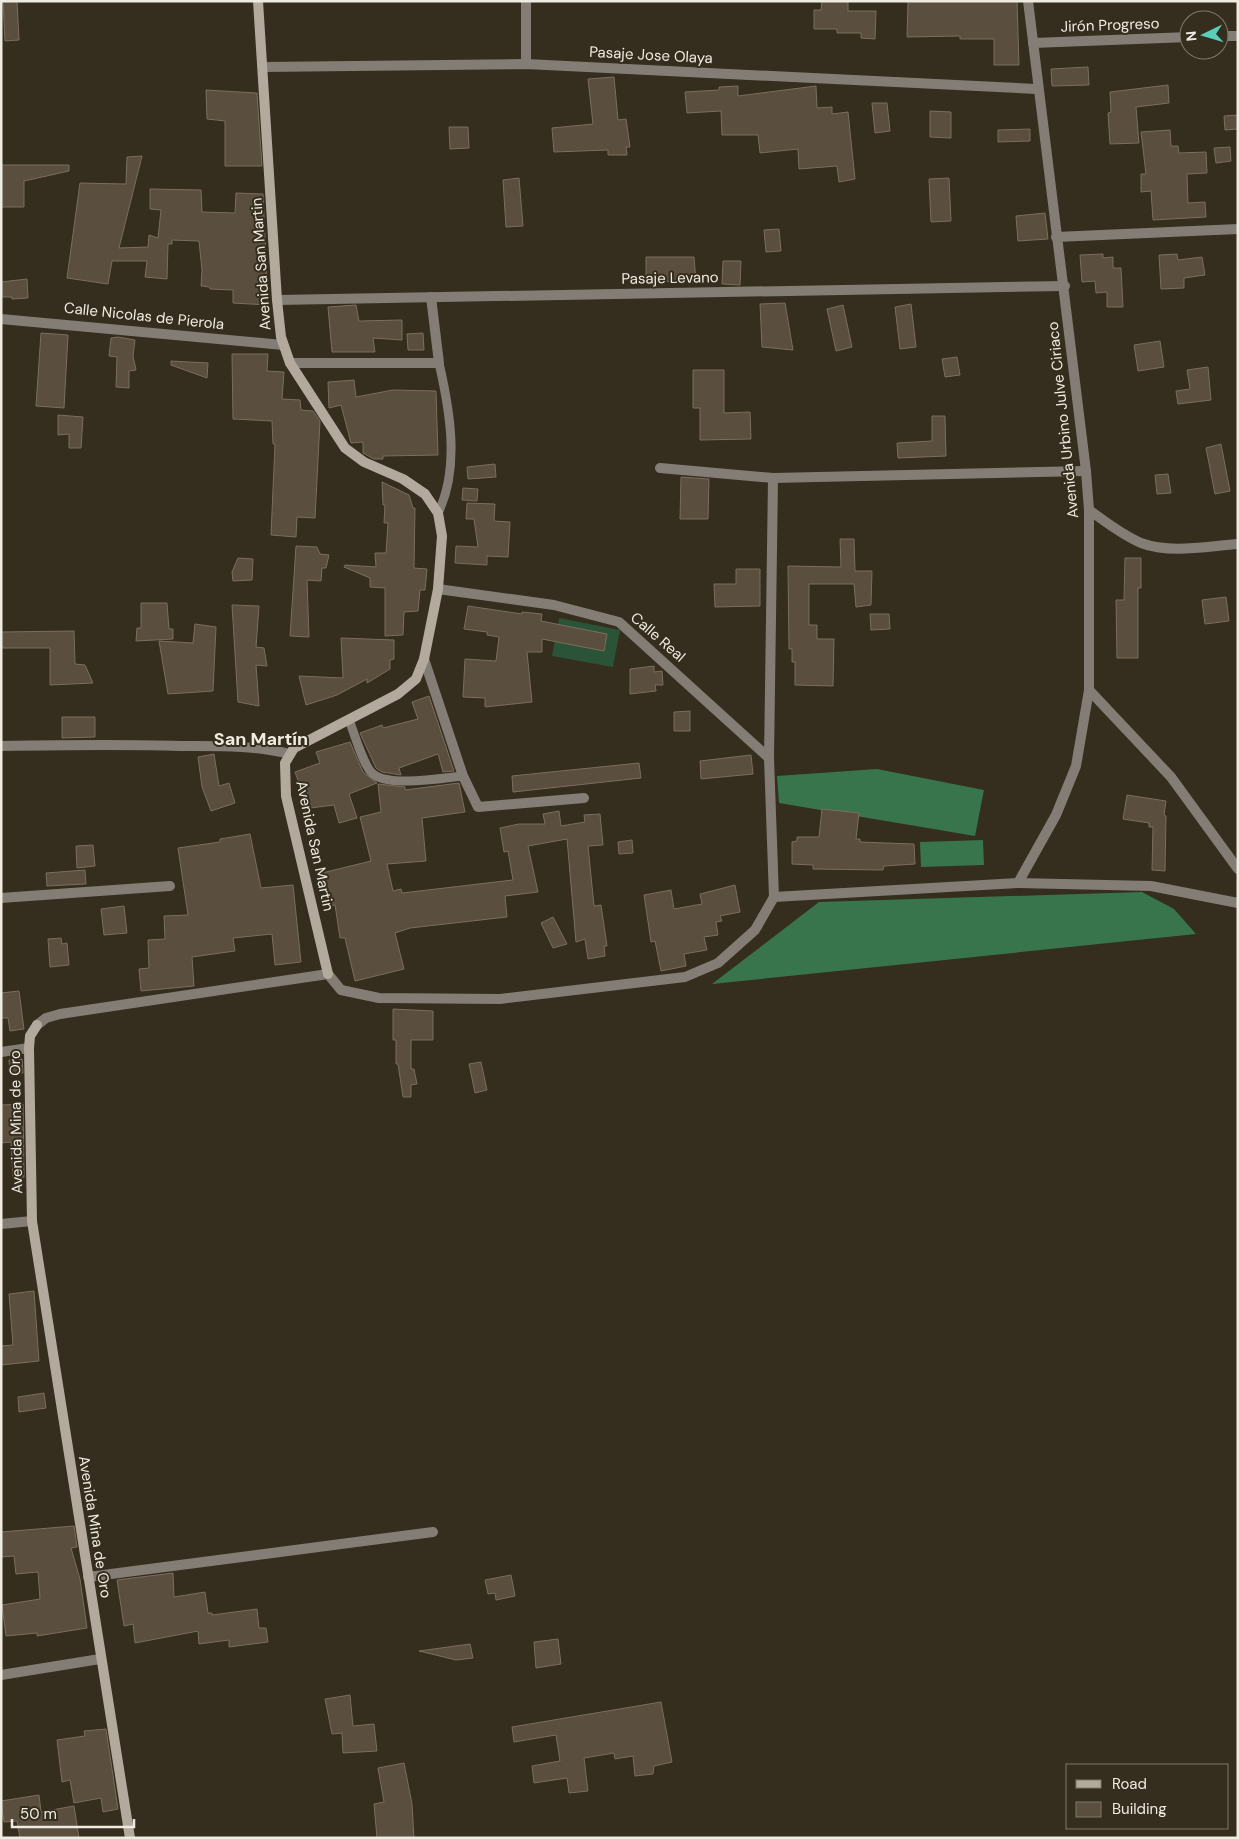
<svg xmlns="http://www.w3.org/2000/svg" width="1239" height="1839" viewBox="0 0 1239 1839" font-family="'DM Sans',sans-serif">
	<style>
		.green { fill: #2b5338 }
		.forest { fill: #38754d }
		.building { fill: #5a4e3e; stroke: #7b6e5d }
		.lines { fill: none; stroke-linecap: round; stroke-linejoin: round }
		.lane { stroke: #837d75; stroke-width: 9 }
		.street { stroke: #837d75; stroke-width: 10 }
		.secondary { stroke: #b3aa9d; stroke-width: 10 }
		.labels { text-anchor: middle; dominant-baseline: central; stroke-width: 4; stroke-linejoin: round; paint-order: stroke }
		.street-label { font-size: 15px; fill: #f0ebe1; stroke: #352d1d }
		.quarter-label { font-size: 18px; font-weight: bold; fill: #f0ebe1; stroke: #352d1d }
	</style>
	<rect width="100%" height="100%" fill="#352d1d"/>
	<polygon class="green" points="559,618 620,630 613,667 552,656"/>
	<g class="forest">
		<polygon points="877,769 984,790 975,836 779,803 777,776"/>
		<polygon points="983,840 984,865 921,867 920,842"/>
		<polygon points="1142,892 1174,909 1196,934 712,984 819,902"/>
	</g>
	<g class="building">
		<polygon points="3,1 17,1 19,40 5,41"/>
		<polygon points="822,1 848,1 848,11 876,11 875,39 861,38 861,33 837,33 837,29 814,29 814,10 821,10"/>
		<polygon points="908,1 1017,1 1019,65 994,65 994,39 960,39 960,36 907,37"/>
		<polygon points="1088,67 1089,85 1052,86 1051,69"/>
		<polygon points="614,77 618,120 626,119 630,147 626,147 627,155 608,155 608,150 554,152 552,128 593,124 588,79"/>
		<polygon points="1168,85 1169,103 1136,107 1139,143 1110,144 1108,113 1111,112 1110,92"/>
		<polygon points="738,86 738,96 816,86 817,108 832,107 832,114 848,112 855,179 839,182 837,166 799,169 798,149 760,153 758,135 722,135 721,111 687,113 685,92 719,90 719,87"/>
		<polygon points="206,90 257,93 262,166 225,166 225,121 207,119"/>
		<polygon points="872,103 887,103 890,131 875,133"/>
		<polygon points="930,111 951,112 951,138 930,137"/>
		<polygon points="1238,115 1238,129 1225,130 1224,116"/>
		<polygon points="449,127 468,127 469,148 450,149"/>
		<polygon points="1030,129 1030,141 998,142 998,130"/>
		<polygon points="1170,130 1171,146 1178,146 1179,153 1206,152 1207,173 1187,174 1188,203 1205,202 1206,217 1153,220 1151,191 1141,192 1141,174 1146,174 1141,132"/>
		<polygon points="1230,147 1231,161 1216,163 1214,148"/>
		<polygon points="142,156 119,248 148,247 149,235 158,238 161,210 150,209 150,189 201,190 202,212 235,213 236,193 263,194 268,305 233,303 233,290 210,289 210,287 201,286 202,270 199,241 172,240 172,244 168,244 167,279 145,277 147,261 112,261 108,284 67,278 80,183 126,184 127,157"/>
		<polygon points="1,165 69,165 69,171 24,181 24,207 1,207"/>
		<polygon points="519,178 523,226 506,227 503,180"/>
		<polygon points="949,178 951,221 931,222 929,179"/>
		<polygon points="1045,213 1048,239 1018,241 1016,216"/>
		<polygon points="779,229 781,251 766,252 764,230"/>
		<polygon points="1103,254 1103,258 1113,257 1113,268 1121,268 1123,307 1107,307 1107,292 1096,293 1095,281 1082,282 1080,255"/>
		<polygon points="1177,254 1178,260 1202,257 1205,275 1184,278 1184,288 1161,289 1159,255"/>
		<polygon points="646,257 694,257 696,282 646,281"/>
		<polygon points="723,261 741,261 740,285 722,284"/>
		<polygon points="27,279 28,298 12,299 12,297 1,297 1,282"/>
		<polygon points="785,303 793,350 762,347 760,304"/>
		<polygon points="911,304 916,347 900,349 895,307"/>
		<polygon points="356,305 359,321 402,320 402,340 373,338 375,352 332,352 328,307"/>
		<polygon points="843,305 852,347 836,351 827,309"/>
		<polygon points="41,333 68,335 64,408 36,406"/>
		<polygon points="423,333 424,350 408,350 407,334"/>
		<polygon points="118,337 135,340 133,356 136,370 129,371 129,388 116,387 117,357 109,356 111,338"/>
		<polygon points="1160,341 1164,367 1138,371 1134,345"/>
		<polygon points="232,354 268,354 267,371 284,372 282,399 300,400 301,410 313,411 320,421 315,518 297,517 296,537 271,535 275,444 273,444 272,421 233,419"/>
		<polygon points="957,357 960,375 945,377 942,359"/>
		<polygon points="171,361 208,363 207,378 171,365"/>
		<polygon points="1208,367 1211,400 1178,404 1176,391 1190,389 1187,370"/>
		<polygon points="693,370 724,370 724,413 750,412 751,439 700,440 700,408 693,408"/>
		<polygon points="354,380 356,397 393,390 436,391 438,455 383,456 383,459 374,459 363,453 363,442 351,443 341,405 329,408 328,382"/>
		<polygon points="58,415 83,417 81,448 69,448 69,434 58,435"/>
		<polygon points="932,416 945,416 946,456 898,458 897,443 932,441"/>
		<polygon points="1221,444 1230,491 1215,494 1206,448"/>
		<polygon points="495,464 496,477 468,479 467,467"/>
		<polygon points="1168,474 1171,493 1157,494 1155,475"/>
		<polygon points="681,477 709,479 708,519 680,519"/>
		<polygon points="382,482 409,495 413,508 415,508 414,568 427,569 425,590 420,590 418,611 404,612 403,635 385,636 385,588 370,587 370,578 344,567 345,565 376,567 375,553 386,553 388,523 384,523 385,505 383,505"/>
		<polygon points="463,488 478,489 477,501 462,500"/>
		<polygon points="467,503 495,504 494,521 510,522 508,557 487,556 487,565 455,563 456,546 478,547 474,519 466,519"/>
		<polygon points="840,539 854,539 855,571 872,571 871,605 856,607 854,584 809,584 809,625 817,625 817,639 834,639 833,686 795,685 795,662 792,662 792,649 789,649 788,566 841,567"/>
		<polygon points="296,546 317,547 320,554 329,555 326,568 322,568 321,581 307,580 309,637 290,636"/>
		<polygon points="238,558 253,559 252,580 233,581 232,572"/>
		<polygon points="1125,558 1141,558 1141,588 1138,588 1138,658 1117,658 1116,600 1124,600"/>
		<polygon points="736,569 760,569 760,606 715,607 714,584 736,584"/>
		<polygon points="1226,597 1229,621 1205,624 1202,600"/>
		<polygon points="141,603 167,603 169,629 173,629 173,639 136,641 137,628 141,628"/>
		<polygon points="232,605 259,606 256,647 264,648 267,666 256,665 259,706 238,702"/>
		<polygon points="468,606 522,614 522,612 542,614 541,621 607,634 604,651 542,639 542,652 527,652 532,702 485,707 485,698 463,697 465,659 496,661 499,637 487,635 487,632 464,629"/>
		<polygon points="870,614 889,614 890,629 871,630"/>
		<polygon points="195,624 216,627 213,691 168,694 159,641 193,643"/>
		<polygon points="74,631 75,664 85,665 93,683 50,685 50,648 1,648 1,632"/>
		<polygon points="341,638 394,640 394,659 390,660 390,669 367,683 367,679 337,695 306,705 299,676 343,678"/>
		<polygon points="654,666 654,672 662,671 663,685 655,685 656,691 630,694 630,669"/>
		<polygon points="429,696 454,771 443,772 438,754 399,768 401,775 382,772 376,768 360,733 382,725 383,728 418,719 412,702"/>
		<polygon points="690,711 690,731 674,731 674,712"/>
		<polygon points="62,717 95,717 95,737 62,738"/>
		<polygon points="350,742 363,772 377,783 349,794 357,818 339,823 334,805 310,808 306,784 300,786 295,772 320,763 316,752"/>
		<polygon points="214,754 219,786 229,783 235,803 211,811 202,787 198,757"/>
		<polygon points="751,755 753,774 701,779 700,761"/>
		<polygon points="639,763 641,778 513,792 512,776"/>
		<polygon points="459,783 465,812 422,818 426,861 387,864 393,891 401,889 402,893 513,880 508,851 504,852 500,828 519,824 545,824 543,814 559,811 561,826 585,822 584,815 600,814 603,845 588,846 594,906 601,905 607,946 604,946 605,956 588,959 585,939 576,942 567,839 528,846 538,892 505,896 507,917 410,928 395,933 404,969 355,981 345,938 340,938 335,905 330,906 322,873 371,861 360,817 381,812 378,784 405,787 405,790"/>
		<polygon points="1127,795 1166,801 1164,815 1166,816 1165,871 1152,870 1153,827 1149,827 1149,823 1123,819"/>
		<polygon points="822,809 859,813 856,839 860,839 860,842 914,844 915,864 884,866 883,870 813,869 813,865 792,864 792,842 797,841 797,837 819,837"/>
		<polygon points="250,834 261,888 293,885 301,962 275,965 272,934 233,938 235,951 192,957 194,986 141,991 139,969 149,968 148,940 165,939 164,916 188,915 178,848 220,842 220,839"/>
		<polygon points="632,840 633,853 619,854 618,842"/>
		<polygon points="93,845 95,866 77,868 76,846"/>
		<polygon points="85,870 86,884 47,886 46,873"/>
		<polygon points="735,885 740,912 720,916 722,921 716,922 718,935 704,937 707,950 684,954 686,966 661,971 655,941 651,942 644,895 671,890 674,909 702,904 700,894"/>
		<polygon points="124,906 127,933 104,935 101,909"/>
		<polygon points="553,917 567,944 553,948 541,923"/>
		<polygon points="61,938 62,944 67,943 69,965 50,967 48,939"/>
		<polygon points="19,991 24,1029 10,1031 8,1018 1,1018 1,993"/>
		<polygon points="393,1009 433,1011 433,1040 411,1040 411,1069 414,1069 417,1084 411,1085 411,1097 403,1097 398,1064 396,1064 396,1040 393,1040"/>
		<polygon points="22,1059 23,1073 10,1073 9,1060"/>
		<polygon points="481,1062 487,1090 475,1093 469,1064"/>
		<polygon points="23,1104 24,1177 13,1178 11,1142 1,1143 1,1105"/>
		<polygon points="34,1291 39,1361 1,1365 1,1346 13,1345 9,1294"/>
		<polygon points="44,1393 46,1408 19,1412 18,1397"/>
		<polygon points="74,1526 77,1547 71,1548 80,1579 87,1628 37,1636 37,1633 6,1636 2,1605 40,1599 38,1572 16,1574 14,1556 1,1557 1,1532"/>
		<polygon points="173,1573 174,1597 205,1592 208,1613 212,1613 212,1615 257,1609 259,1628 266,1628 268,1642 229,1647 229,1640 199,1644 198,1631 135,1643 133,1624 124,1626 117,1580"/>
		<polygon points="511,1575 515,1596 496,1600 495,1593 488,1594 485,1580"/>
		<polygon points="558,1639 561,1664 536,1668 534,1642"/>
		<polygon points="470,1644 473,1658 456,1660 419,1651"/>
		<polygon points="350,1695 353,1726 374,1724 377,1751 343,1753 342,1733 332,1734 325,1699"/>
		<polygon points="661,1702 672,1762 654,1766 653,1774 635,1776 633,1756 615,1759 614,1753 584,1758 588,1791 569,1793 567,1778 534,1783 532,1766 560,1761 556,1735 514,1742 512,1727"/>
		<polygon points="106,1729 118,1809 103,1812 101,1798 74,1803 70,1780 62,1782 57,1740 85,1736 84,1731"/>
		<polygon points="404,1763 412,1804 414,1838 377,1838 374,1804 384,1802 378,1768"/>
		<polygon points="39,1795 41,1812 74,1806 79,1838 20,1838 17,1821 4,1822 1,1801"/>
	</g>
	<g class="lines">
		<g class="lane">
			<path d="M438 513C460 468 450 411 439 363"/>
			<path d="M349 720C354 732 363 765 372 773 387 788 443 778 463 776"/>
		</g>
		<g class="street">
			<polyline points="1219,36 1238,36"/>
			<polyline points="1033,43 1189,37"/>
			<polyline points="526,64 526,1"/>
			<polyline points="263,67 526,64 1037,89"/>
			<polyline points="1056,237 1238,229"/>
			<polyline points="277,300 1065,286"/>
			<polyline points="1,319 283,345"/>
			<polyline points="290,363 439,363 431,297"/>
			<polyline points="660,468 773,478 1086,471"/>
			<path d="M1089 510C1106 522 1122 535 1141 543 1170 554 1208 546 1238 544"/>
			<polyline points="438,589 554,605 619,622 769,758"/>
			<polyline points="424,659 463,776 478,807 584,798"/>
			<polyline points="1089,690 1171,777 1238,869"/>
			<path d="M1 746C61 745 121 744 180 746 218 746 254 745 290 754"/>
			<polyline points="1018,883 1056,815 1076,766 1089,690 1089,510 1086,471 1028,1"/>
			<polyline points="774,897 1018,883 1151,886 1238,903"/>
			<polyline points="1,898 170,886"/>
			<polyline points="37,1025 46,1018 60,1014 328,974 341,990 379,998 500,999 685,977 718,963 755,930 774,897 769,758 773,478"/>
			<polyline points="1,1052 29,1048"/>
			<polyline points="1,1224 32,1221"/>
			<polyline points="88,1577 433,1532"/>
			<polyline points="1,1675 100,1659"/>
		</g>
		<g class="secondary">
			<polyline points="258,1 277,300 281,337 290,363 345,448 364,462 403,479 425,494 438,513 442,536 438,589 424,659 416,679 398,694 294,748 285,763 286,796 328,974"/>
			<polyline points="37,1025 30,1036 29,1048 32,1221 130,1838"/>
		</g>
	</g>
	<g class="labels">
		<g class="street-label">
			<text transform="translate(1110 25) rotate(-2)">Jirón Progreso</text>
			<text transform="translate(651 55) rotate(3)">Pasaje Jose Olaya</text>
			<text transform="translate(261 264) rotate(-94)">Avenida San Martin</text>
			<text transform="translate(670 278) rotate(-1)">Pasaje Levano</text>
			<text transform="translate(144 316) rotate(6)">Calle Nicolas de Pierola</text>
			<text transform="translate(1063 420) rotate(-96)">Avenida Urbino Julve Ciriaco</text>
			<text transform="translate(658 637) rotate(41)">Calle Real</text>
			<text transform="translate(315 846) rotate(78)">Avenida San Martin</text>
			<text transform="translate(16 1122) rotate(-91)">Avenida Mina de Oro</text>
			<text transform="translate(95 1527) rotate(81)">Avenida Mina de Oro</text>
		</g>
		<g class="quarter-label">
			<text x="261" y="739">San Martín</text>
		</g>
	</g>
	<rect width="1239" height="1839" fill="none" stroke="#f0ebe1" stroke-width="5"/>
	<rect x="1066" y="1764" width="162" height="65" fill="#352d1d" stroke="#80796b"/>
	<rect x="1076" y="1780" width="25" height="8" fill="#b3aa9d" stroke="#80796b"/>
	<text x="1112" y="1789" font-size="15" fill="#f0ebe1">Road</text>
	<rect x="1076" y="1802" width="25" height="15" fill="#5a4e3e" stroke="#80796b"/>
	<text x="1112" y="1814" font-size="15" fill="#f0ebe1">Building</text>
	<g transform="translate(1204 35) rotate(265)"><circle r="24" fill="#352d1d" stroke="#80796b"/>
	<path d="M0-4L9 19L0 12L-9 19Z" fill="#5bcebb"/>
	<text y="-8" font-size="14" font-weight="bold" text-anchor="middle" fill="#f0ebe1">N</text>
	</g>
	<path d="M12 1819v8h122v-8" fill="none" stroke="#f0ebe1" stroke-width="2.5"/>
	<text x="20" y="1819" font-size="15" fill="#f0ebe1" stroke="#352d1d" stroke-width="4" paint-order="stroke">50 m</text>
</svg>
